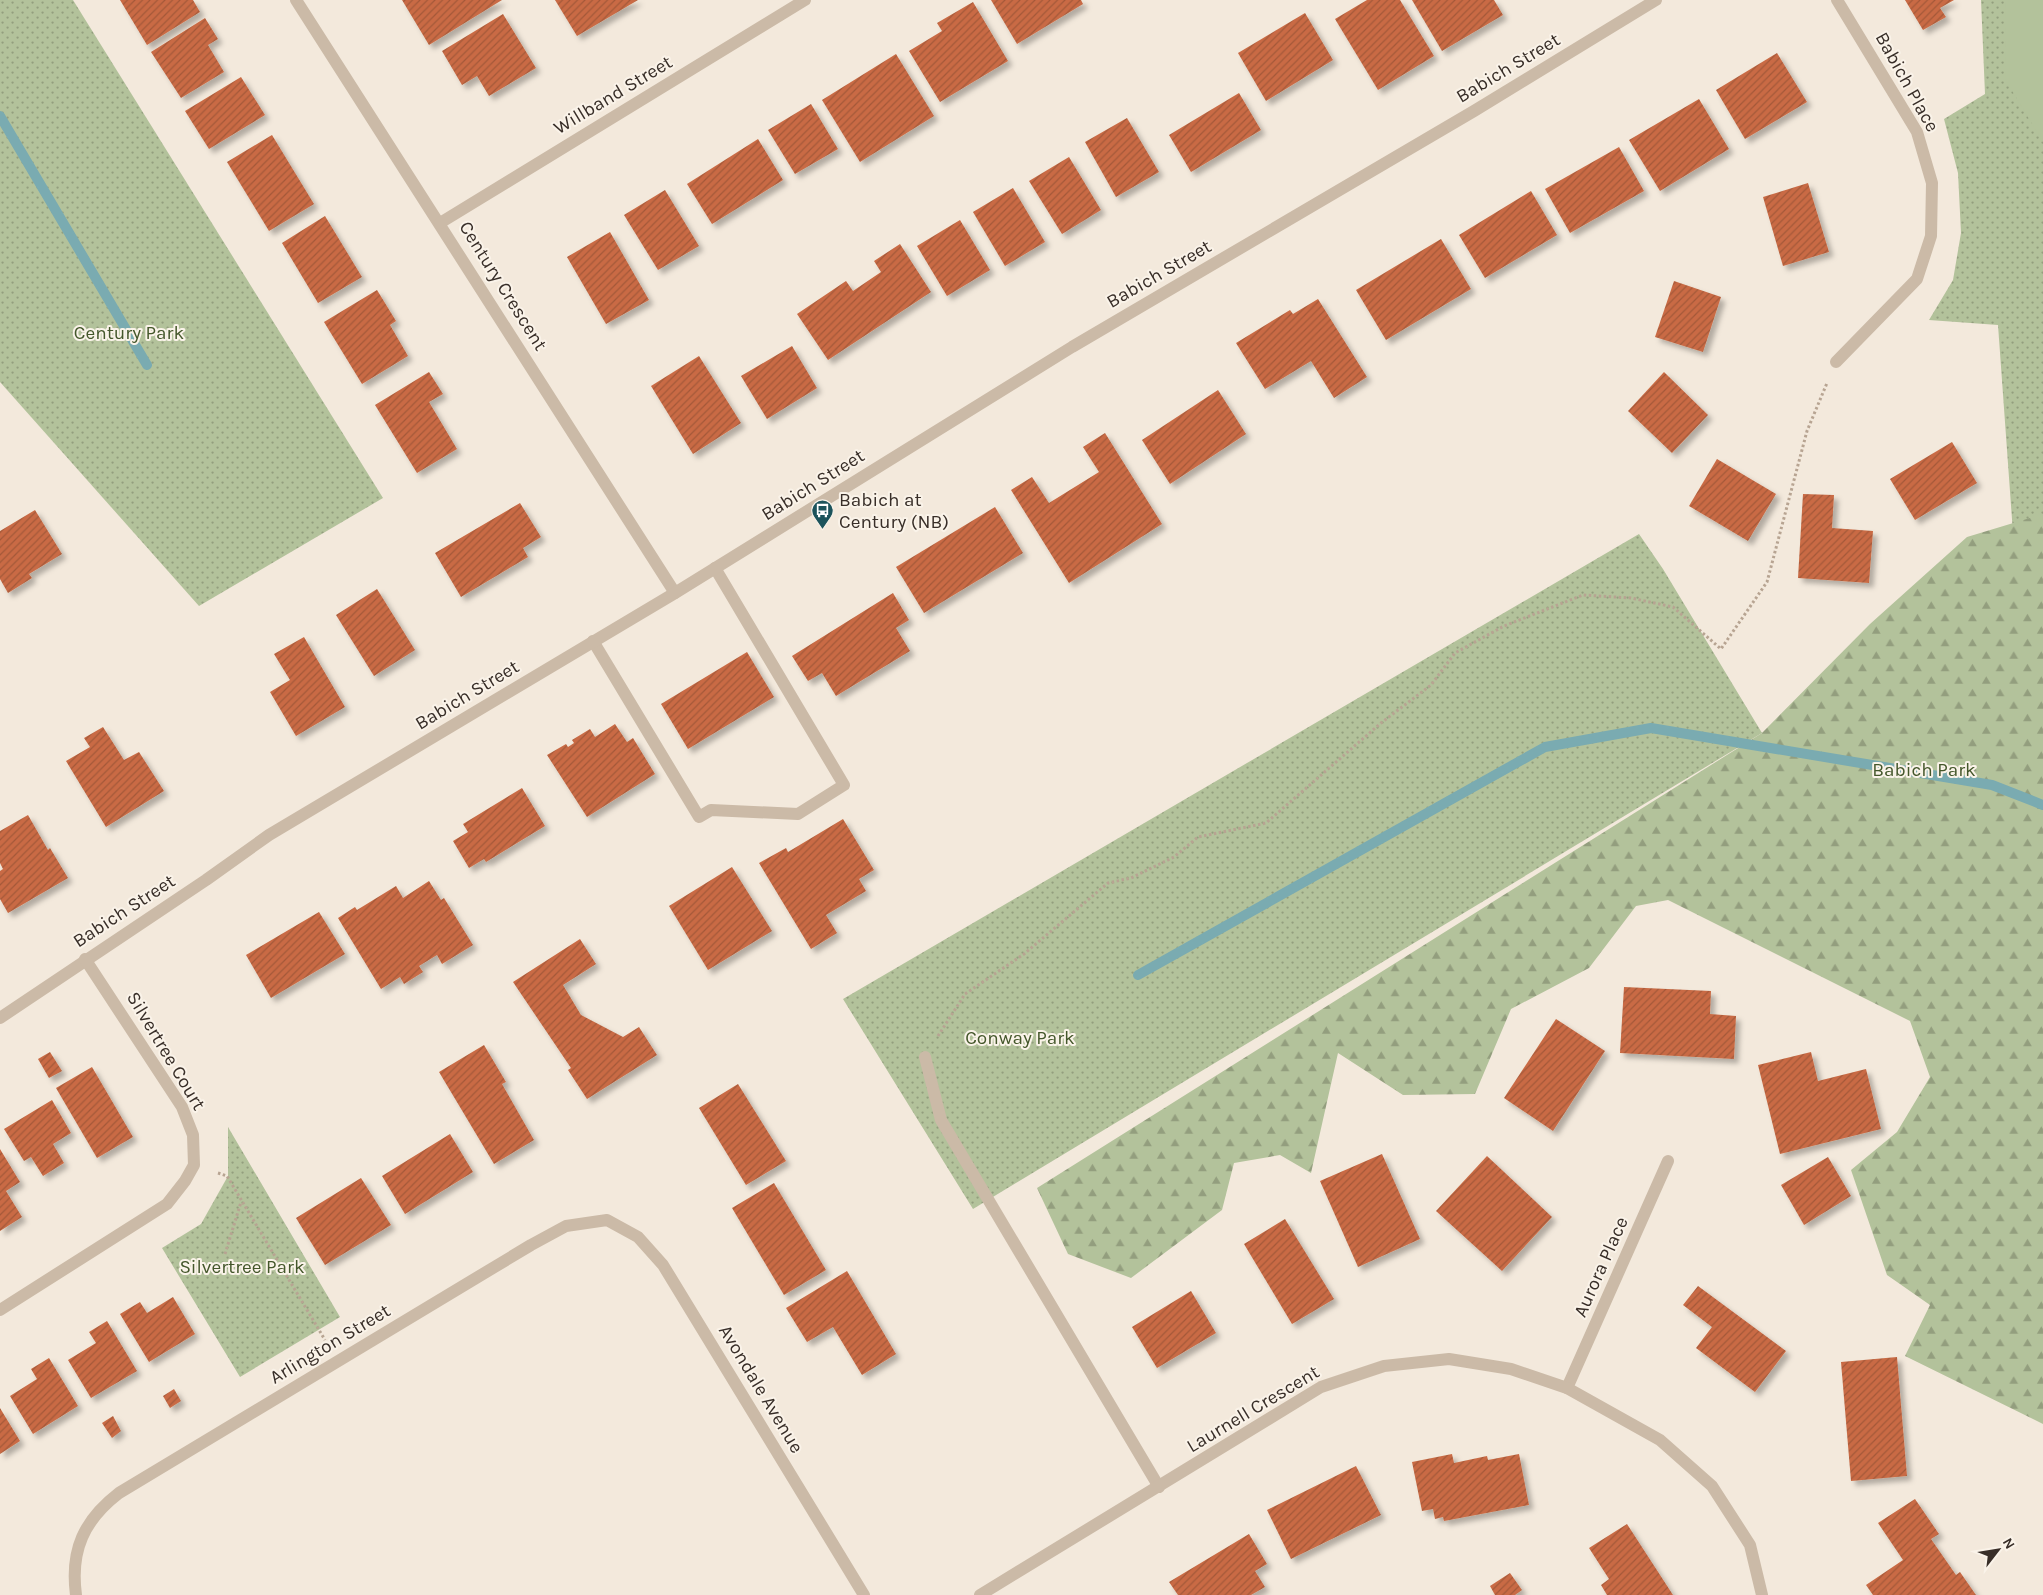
<svg xmlns="http://www.w3.org/2000/svg" width="2043" height="1595" viewBox="0 0 2043 1595" font-family="Karla,sans-serif">
	<style>
		.grass { fill: url(#grass-dots) }
		.forest { fill: url(#forest-firs) }
		.pitch { fill: #b3c29b }
		.lines { fill: none; stroke-linecap: round; stroke-linejoin: round }
		.stream { stroke: #7aabb1; stroke-width: 10 }
		.building { fill: url(#building-hatch); filter: url(#shadow) }
		.path { stroke: #b7a492; stroke-width: 3; stroke-dasharray: 2.5 2.5; stroke-linecap: butt }
		.lane { stroke: #cbbaa7; stroke-width: 12 }
		.street { stroke: #cbbaa7; stroke-width: 12 }
		.labels { text-anchor: middle; dominant-baseline: central; stroke-width: 4; stroke-linejoin: round; paint-order: stroke }
		.street-label { font-size: 19px; fill: #382e28; stroke: #faf3e9 }
		.park-label { font-size: 19px; fill: #44572b; stroke: #faf3e9 }
		.poi-label { font-size: 19px; fill: #382e28; stroke: #faf3e9; text-anchor: start }
	</style>
	<defs>
		<pattern id="grass-dots" width="8" height="8" patternUnits="userSpaceOnUse" patternTransform="scale(1.25)"><rect width="8" height="8" fill="#b3c29b"/><path d="M2 2h.1M6 6h.1" fill="none" stroke="#939e7e" stroke-width="1.8" stroke-linecap="round"/></pattern>
		<pattern id="forest-firs" width="22" height="20" patternUnits="userSpaceOnUse" patternTransform="scale(1.25)"><rect width="22" height="20" fill="#b3c29b"/><path d="M5 1l3.5 6h-7zM16 11l3.5 6h-7z" fill="#939e7e"/></pattern>
		<pattern id="building-hatch" width="6" height="6" patternUnits="userSpaceOnUse" patternTransform="scale(1.25)"><rect width="6" height="6" fill="#c96b44"/><path d="M-1 1l2-2M0 6l6-6M5 7l2-2" fill="none" stroke="#a45839"/></pattern>
		<filter id="shadow"><feDropShadow dx="4.5" dy="4.5" stdDeviation="2.5" flood-color="#0004"/></filter>
	</defs>
	<rect width="100%" height="100%" fill="#f3e9dc"/>
	<g class="grass">
		<polygon points="0,0 73,0 383,498 199,606 0,382"/>
		<polygon points="1981,0 2043,0 2043,1189 1762,733 973,1209 843,999 1639,534 1663,569 1762,733 1850,678 2013,533 1998,325 1929,320 1953,280 1961,233 1958,173 1944,119 1985,94"/>
		<polygon points="228,1127 340,1317 240,1377 162,1248 201,1224 228,1176"/>
	</g>
	<polygon class="forest" points="2043,514 2043,1424 1905,1356 1930,1305 1887,1275 1851,1170 1897,1132 1930,1077 1910,1021 1668,900 1636,906 1589,968 1511,1009 1475,1094 1403,1095 1338,1053 1311,1173 1280,1155 1234,1163 1222,1210 1131,1278 1068,1254 1037,1188 1762,733 1870,624 1967,537"/>
	<polygon class="pitch" points="2006,0 2043,0 2043,142 2005,79"/>
	<g class="lines">
		<g class="stream">
			<polyline points="0,116 147,365"/>
			<polyline points="1138,975 1545,747 1651,728 1992,785 2043,805"/>
		</g>
	</g>
	<g class="building">
		<polygon points="120,0 193,0 200,12 147,45"/>
		<polygon points="402,0 502,0 429,45"/>
		<polygon points="555,0 638,0 577,36"/>
		<polygon points="991,0 1081,0 1083,4 1017,44"/>
		<polygon points="1367,0 1400,0 1434,56 1378,90 1335,19"/>
		<polygon points="1412,0 1494,0 1503,15 1442,51"/>
		<polygon points="1905,0 1954,0 1940,8 1946,17 1923,30"/>
		<polygon points="973,2 1008,61 940,102 909,51 942,31 937,23"/>
		<polygon points="1305,13 1333,60 1266,101 1238,53"/>
		<polygon points="503,14 536,68 489,96 477,76 462,85 442,51"/>
		<polygon points="205,18 218,39 208,45 224,72 181,98 151,52"/>
		<polygon points="1777,53 1807,102 1745,139 1716,90"/>
		<polygon points="896,54 934,116 860,162 822,100"/>
		<polygon points="241,77 265,115 209,149 185,111"/>
		<polygon points="1239,93 1261,130 1191,172 1169,135"/>
		<polygon points="1699,99 1729,149 1660,191 1629,140"/>
		<polygon points="811,104 838,149 795,174 768,130"/>
		<polygon points="1127,118 1159,172 1116,197 1085,142"/>
		<polygon points="272,135 314,204 269,231 227,162"/>
		<polygon points="758,139 783,180 712,224 687,184"/>
		<polygon points="1619,147 1644,191 1570,233 1545,189"/>
		<polygon points="1069,157 1101,210 1062,234 1029,181"/>
		<polygon points="1808,183 1829,252 1783,266 1763,197"/>
		<polygon points="1013,188 1045,242 1005,266 973,212"/>
		<polygon points="665,190 699,246 658,270 624,215"/>
		<polygon points="1531,191 1557,235 1485,278 1459,235"/>
		<polygon points="325,216 362,277 318,303 282,243"/>
		<polygon points="960,220 990,270 947,296 917,246"/>
		<polygon points="610,232 649,300 606,324 567,257"/>
		<polygon points="1441,239 1471,289 1386,340 1356,290"/>
		<polygon points="900,244 931,292 828,360 797,314 846,281 853,291 881,272 874,261"/>
		<polygon points="1674,281 1721,297 1703,352 1655,337"/>
		<polygon points="377,290 396,321 390,325 408,356 362,384 324,322"/>
		<polygon points="1318,299 1367,377 1334,398 1311,361 1265,389 1236,343 1290,310 1293,314"/>
		<polygon points="792,346 817,388 767,419 741,376"/>
		<polygon points="699,356 741,423 693,454 651,386"/>
		<polygon points="429,372 443,394 429,402 457,449 417,473 375,405"/>
		<polygon points="1664,372 1708,415 1672,453 1628,411"/>
		<polygon points="1218,390 1246,434 1170,484 1142,440"/>
		<polygon points="1105,433 1162,524 1069,583 1011,490 1032,477 1049,503 1099,472 1083,447"/>
		<polygon points="1952,442 1977,483 1915,520 1890,479"/>
		<polygon points="1717,459 1776,494 1748,541 1689,506"/>
		<polygon points="1803,494 1834,495 1832,528 1873,531 1869,583 1798,578"/>
		<polygon points="520,503 541,537 523,548 528,557 461,597 435,553"/>
		<polygon points="995,507 1023,553 924,613 896,567"/>
		<polygon points="35,510 62,554 29,574 32,578 8,593 0,579 0,531"/>
		<polygon points="377,589 415,650 374,676 336,615"/>
		<polygon points="893,593 909,620 896,628 910,651 836,696 822,673 808,681 792,656"/>
		<polygon points="304,637 345,707 296,736 270,692 290,680 274,654"/>
		<polygon points="747,652 774,697 688,749 661,704"/>
		<polygon points="615,724 627,742 633,738 655,774 587,817 547,755 566,744 568,747 574,743 572,740 590,729 595,737"/>
		<polygon points="103,727 124,760 139,752 164,791 106,827 66,761 90,747 84,738"/>
		<polygon points="522,788 545,826 486,862 484,859 469,868 453,841 468,832 463,824"/>
		<polygon points="28,815 48,850 50,848 68,878 8,913 0,899 0,871 3,869 0,863 0,831"/>
		<polygon points="843,819 874,870 859,879 866,891 826,915 837,933 811,949 759,863 786,848 788,852"/>
		<polygon points="732,867 772,931 708,970 669,906"/>
		<polygon points="429,881 441,900 444,898 473,945 442,964 437,955 419,966 423,972 404,984 400,977 381,989 338,918 355,907 357,910 396,886 403,898"/>
		<polygon points="319,912 345,954 271,998 246,955"/>
		<polygon points="580,939 596,964 563,985 581,1015 623,1037 639,1027 657,1055 587,1099 568,1070 571,1068 513,982"/>
		<polygon points="1624,987 1711,991 1710,1014 1736,1016 1734,1059 1620,1053"/>
		<polygon points="1556,1019 1605,1051 1553,1131 1504,1098"/>
		<polygon points="484,1045 506,1082 502,1084 534,1140 494,1164 439,1072"/>
		<polygon points="50,1052 62,1071 49,1078 38,1059"/>
		<polygon points="1811,1052 1818,1081 1866,1069 1881,1129 1780,1154 1758,1065"/>
		<polygon points="92,1067 133,1137 97,1158 56,1088"/>
		<polygon points="738,1084 786,1161 746,1185 699,1108"/>
		<polygon points="52,1100 71,1133 53,1144 64,1163 43,1176 31,1157 24,1161 4,1129"/>
		<polygon points="450,1134 473,1172 405,1214 382,1176"/>
		<polygon points="0,1149 20,1182 6,1191 22,1217 0,1231"/>
		<polygon points="1382,1154 1420,1239 1358,1267 1320,1181"/>
		<polygon points="1487,1156 1552,1217 1502,1271 1436,1211"/>
		<polygon points="1828,1157 1851,1196 1804,1225 1781,1185"/>
		<polygon points="361,1178 391,1225 325,1265 296,1218"/>
		<polygon points="774,1183 826,1270 784,1295 732,1208"/>
		<polygon points="1285,1219 1334,1299 1292,1324 1244,1244"/>
		<polygon points="847,1271 896,1354 862,1375 833,1327 807,1342 786,1308"/>
		<polygon points="1698,1286 1786,1351 1755,1392 1696,1348 1712,1327 1683,1305"/>
		<polygon points="1191,1291 1216,1333 1157,1368 1132,1327"/>
		<polygon points="173,1297 195,1334 149,1362 120,1314 140,1302 147,1313"/>
		<polygon points="107,1321 137,1371 91,1398 68,1360 96,1343 89,1332"/>
		<polygon points="1897,1357 1907,1476 1851,1481 1841,1362"/>
		<polygon points="49,1358 78,1406 33,1434 10,1396 37,1379 31,1369"/>
		<polygon points="174,1389 181,1401 170,1408 163,1396"/>
		<polygon points="0,1408 20,1441 0,1454"/>
		<polygon points="113,1416 121,1431 112,1438 102,1423"/>
		<polygon points="1452,1454 1454,1463 1487,1456 1488,1460 1519,1454 1529,1505 1444,1521 1443,1517 1435,1519 1433,1509 1422,1511 1412,1462"/>
		<polygon points="1356,1466 1381,1515 1291,1559 1267,1510"/>
		<polygon points="1915,1499 1939,1534 1931,1539 1956,1575 1960,1572 1976,1595 1873,1595 1866,1585 1903,1560 1878,1523"/>
		<polygon points="1627,1524 1673,1595 1607,1595 1601,1585 1609,1579 1589,1548"/>
		<polygon points="1249,1534 1267,1564 1255,1571 1265,1587 1251,1595 1178,1595 1169,1582"/>
		<polygon points="1510,1573 1522,1590 1515,1595 1495,1595 1490,1586"/>
	</g>
	<g class="lines">
		<g class="path">
			<polyline points="938,1036 965,994 1024,954 1108,883 1131,878 1174,857 1198,837 1266,823 1381,723 1431,685 1455,653 1504,626 1583,595 1631,598 1673,607 1721,649 1767,582 1807,431 1827,383"/>
			<polyline points="218,1173 227,1176 325,1340"/>
			<polyline points="225,1254 241,1202"/>
		</g>
		<g class="lane">
			<polyline points="593,641 699,817 711,810 798,814 844,785 715,568"/>
			<polyline points="925,1057 941,1120 1159,1487"/>
		</g>
		<g class="street">
			<polyline points="296,0 675,593"/>
			<polyline points="440,223 805,0"/>
			<polyline points="1836,362 1917,279 1931,236 1932,183 1917,132 1837,0"/>
			<polyline points="0,1018 206,880 269,835 675,593 1072,347 1474,111 1656,0"/>
			<polyline points="0,1310 167,1204 185,1181 194,1165 193,1135 182,1107 85,959"/>
			<polyline points="1567,1388 1668,1161"/>
			<path d="M76 1595C70 1550 84 1520 119 1493L531 1245 566 1226 607 1220 638 1237 663 1265 864 1595"/>
			<polyline points="980,1595 1321,1387 1384,1366 1449,1359 1511,1369 1567,1388 1660,1440 1712,1486 1750,1545 1762,1595"/>
		</g>
	</g>
	<defs>
		<symbol id="bus-pin" viewBox="-11 -11 22 30"><path d="M0 17L-7.5 6A9.5 9.5 0 1 1 7.5 6Z" fill="#1c535b" stroke="#faf3e9"/><path d="M-5-6H5V4H4V6H2V4H-2V6H-4V4H-5ZM-3.5-4V0h7V-4ZM-3.5 1.2v1.5H-2V1.2ZM2 1.2v1.5H3.5V1.2Z" fill="#fff"/></symbol>
	</defs>
	<g fill-rule="evenodd">
		<use href="#bus-pin" x="810" y="498" width="25" height="34"/>
	</g>
	<g class="labels">
		<g class="street-label">
			<text transform="translate(1508 68) rotate(-31)">Babich Street</text>
			<text transform="translate(1907 82) rotate(61)">Babich Place</text>
			<text transform="translate(613 95) rotate(-31)">Willband Street</text>
			<text transform="translate(1159 274) rotate(-30)">Babich Street</text>
			<text transform="translate(503 286) rotate(58)">Century Crescent</text>
			<text transform="translate(813 485) rotate(-32)">Babich Street</text>
			<text transform="translate(467 695) rotate(-31)">Babich Street</text>
			<text transform="translate(124 911) rotate(-33)">Babich Street</text>
			<text transform="translate(166 1051) rotate(59)">Silvertree Court</text>
			<text transform="translate(1601 1267) rotate(-66)">Aurora Place</text>
			<text transform="translate(330 1344) rotate(-31)">Arlington Street</text>
			<text transform="translate(761 1389) rotate(59)">Avondale Avenue</text>
			<text transform="translate(1253 1409) rotate(-31)">Laurnell Crescent</text>
		</g>
		<g class="park-label">
			<text x="129" y="333">Century Park</text>
			<text x="1924" y="770">Babich Park</text>
			<text x="1020" y="1038">Conway Park</text>
			<text x="242" y="1267">Silvertree Park</text>
		</g>
		<g class="poi-label">
			<text x="839" y="500">Babich at<tspan x="839" dy="22">Century (NB)</tspan></text>
		</g>
	</g>
	<g transform="translate(1998 1550) rotate(59)" stroke="#faf3e9" stroke-width="4" paint-order="stroke">
	<path d="M0-4L9 19L0 12L-9 19Z" fill="#382e28"/>
	<text y="-8" font-size="14" font-weight="bold" text-anchor="middle" fill="#382e28">N</text>
	</g>
</svg>
